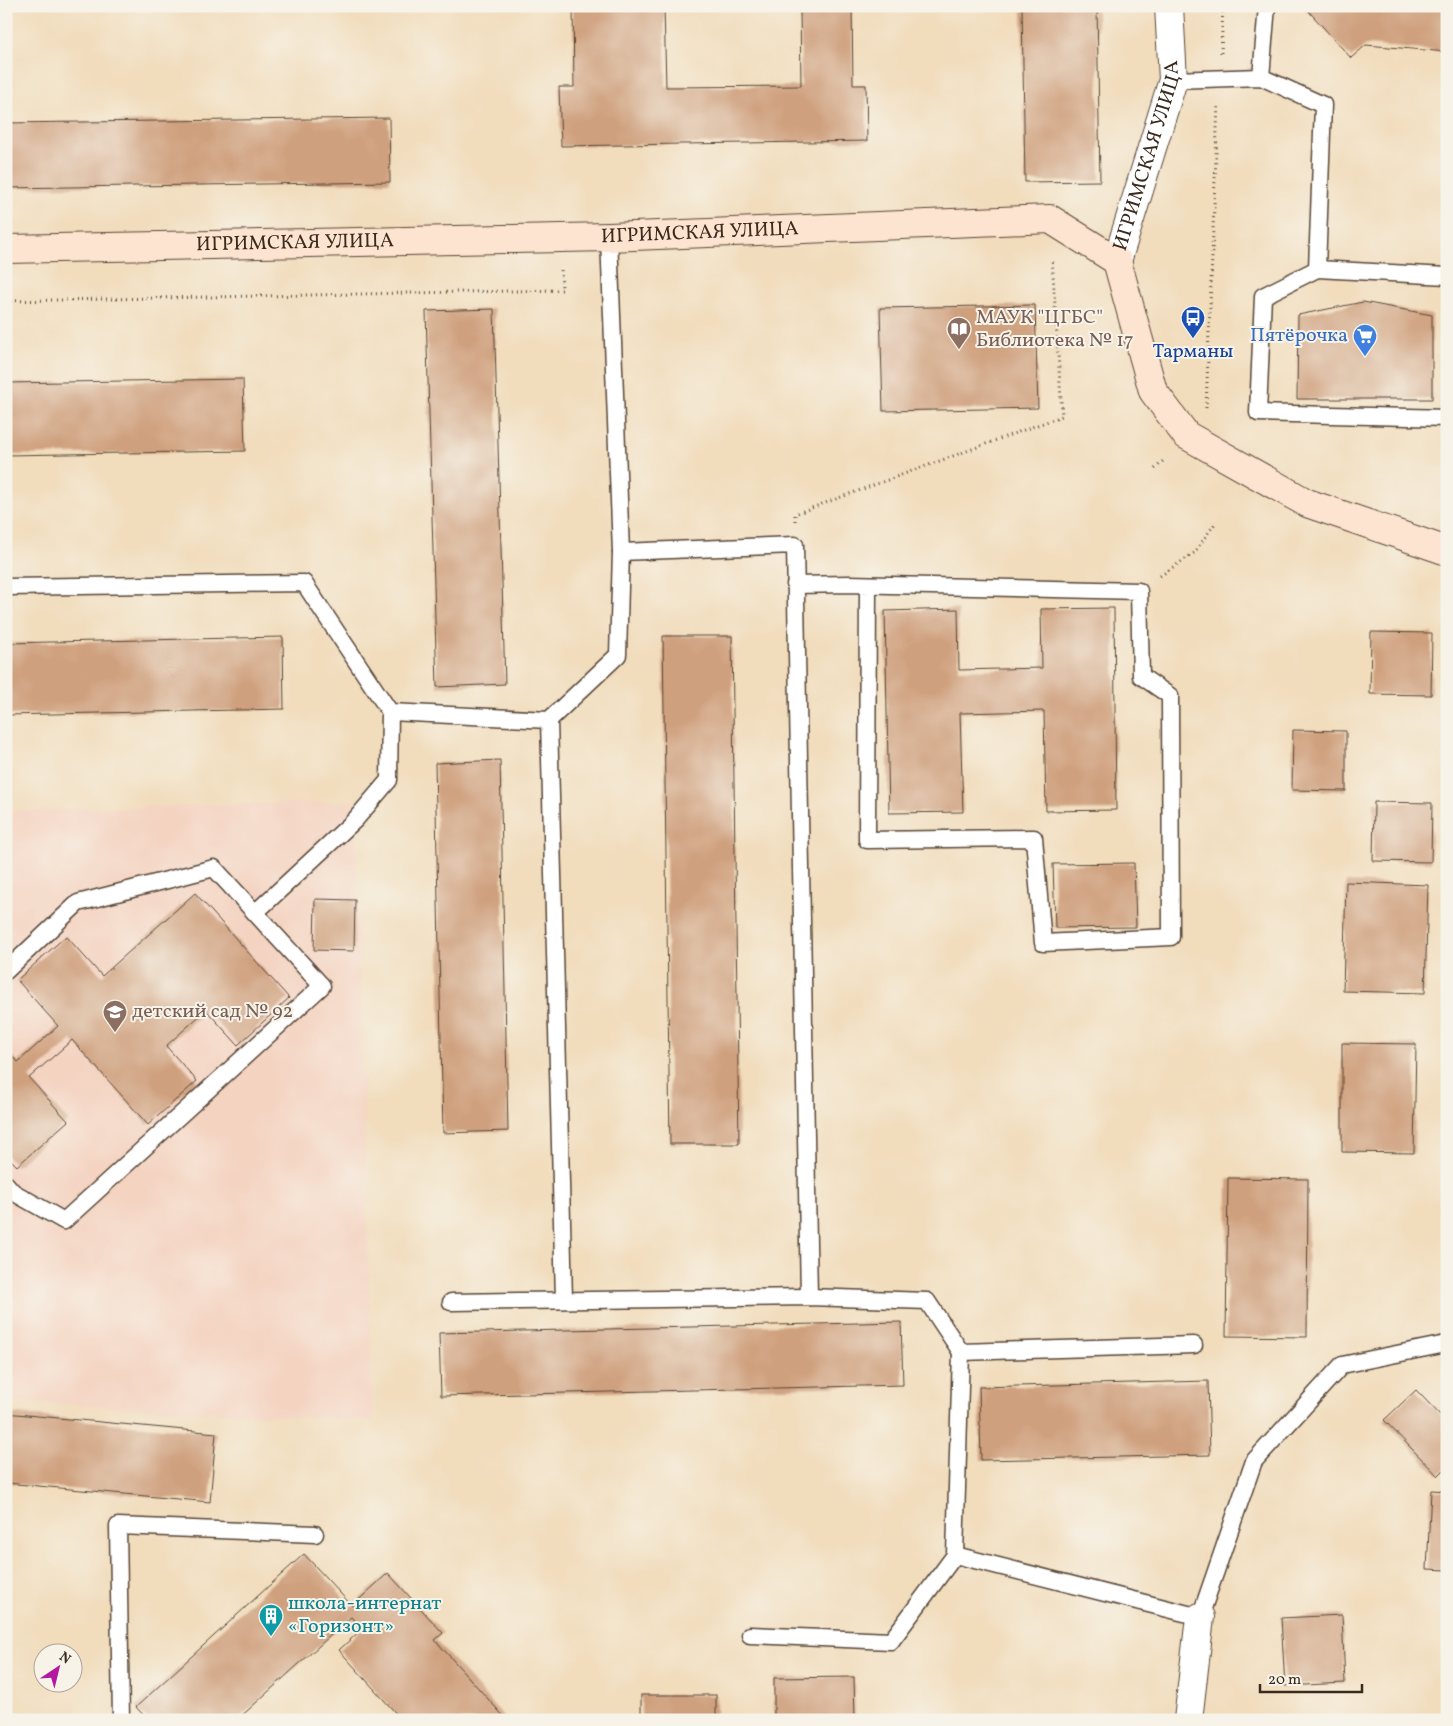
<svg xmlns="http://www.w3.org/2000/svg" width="1453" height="1726" viewBox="0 0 1453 1726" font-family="Vollkorn,serif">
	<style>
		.built { fill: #f4d3c1 }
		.building { fill: #cfa07e }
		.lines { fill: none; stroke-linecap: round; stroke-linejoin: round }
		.lane-casing { stroke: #564536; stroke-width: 19 }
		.street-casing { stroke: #564536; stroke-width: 30 }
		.secondary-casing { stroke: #564536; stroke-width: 30 }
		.path { stroke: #564536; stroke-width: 3; stroke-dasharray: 1 4; stroke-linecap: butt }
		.lane { stroke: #fff; stroke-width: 16 }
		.street { stroke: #fff; stroke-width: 28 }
		.secondary { stroke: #fde4d0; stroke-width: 28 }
		.labels { text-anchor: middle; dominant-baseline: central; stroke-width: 4; stroke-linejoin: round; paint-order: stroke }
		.street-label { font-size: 20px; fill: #3b2a1e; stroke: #f7f3e8 }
		.education-label { font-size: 20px; fill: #785e54; stroke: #f7f3e8; text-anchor: start }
		.shop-label { font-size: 20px; fill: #366cbe; stroke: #f7f3e8; text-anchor: end }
		.transit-label { font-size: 20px; fill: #164399; stroke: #f7f3e8 }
		.culture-label { font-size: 20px; fill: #0d838f; stroke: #f7f3e8; text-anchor: start }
	</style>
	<rect width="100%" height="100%" fill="#f7f3e8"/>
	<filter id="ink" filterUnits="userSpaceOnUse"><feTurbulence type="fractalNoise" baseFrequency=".02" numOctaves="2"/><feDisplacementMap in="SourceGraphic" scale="10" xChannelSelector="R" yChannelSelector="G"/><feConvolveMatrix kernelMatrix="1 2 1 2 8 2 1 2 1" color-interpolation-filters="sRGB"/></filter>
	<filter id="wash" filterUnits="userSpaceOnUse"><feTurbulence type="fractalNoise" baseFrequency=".0096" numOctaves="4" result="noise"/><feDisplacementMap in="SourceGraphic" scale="20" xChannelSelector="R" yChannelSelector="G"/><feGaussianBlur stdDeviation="1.12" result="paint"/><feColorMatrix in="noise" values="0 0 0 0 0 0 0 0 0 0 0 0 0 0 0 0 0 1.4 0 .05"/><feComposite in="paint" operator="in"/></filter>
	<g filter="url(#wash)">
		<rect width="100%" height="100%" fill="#f1dcbb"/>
		<polygon class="built" points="355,801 373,1421 6,1401 6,811"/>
		<g id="blocks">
			<g class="building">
				<polygon points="573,6 664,6 666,87 801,86 800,6 852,6 853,85 866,85 867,141 561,146 559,87 574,87"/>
				<polygon points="1022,6 1097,6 1100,181 1025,182"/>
				<polygon points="1304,6 1447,6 1447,52 1366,45 1351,58"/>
				<polygon points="389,118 390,182 6,188 6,123"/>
				<polygon points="1363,302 1432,315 1432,399 1297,399 1298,315"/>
				<polygon points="1035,305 1038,408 883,411 880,308"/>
				<polygon points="494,309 505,684 437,687 426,311"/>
				<polygon points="243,379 245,451 6,455 6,383"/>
				<polygon points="1114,608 1116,810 1046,811 1044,711 960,713 963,812 889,813 885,611 958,609 959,670 1042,668 1041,609"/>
				<polygon points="1371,632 1432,633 1431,695 1370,694"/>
				<polygon points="663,636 732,636 739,1144 670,1144"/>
				<polygon points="283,637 284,709 6,715 6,643"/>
				<polygon points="1293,730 1346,731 1346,791 1292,790"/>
				<polygon points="500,760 508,1131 443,1133 435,763"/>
				<polygon points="1374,802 1432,803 1431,862 1373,861"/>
				<polygon points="1134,863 1136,927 1055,928 1053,864"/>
				<polygon points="1346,882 1428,885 1425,993 1343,991"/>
				<polygon points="195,893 289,998 238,1045 206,1010 166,1046 197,1081 148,1125 72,1040 29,1078 68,1121 17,1166 6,1155 6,1050 18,1062 58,1026 17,980 66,936 102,976"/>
				<polygon points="315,899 355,900 354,951 314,950"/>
				<polygon points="1342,1043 1416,1044 1414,1153 1342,1152"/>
				<polygon points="1228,1178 1308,1179 1307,1337 1226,1336"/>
				<polygon points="901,1322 903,1385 441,1396 439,1333"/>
				<polygon points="1208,1381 1210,1455 981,1460 979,1387"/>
				<polygon points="1416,1390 1447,1422 1447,1467 1438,1476 1384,1420"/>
				<polygon points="6,1413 216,1433 210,1502 6,1483"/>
				<polygon points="1431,1490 1447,1491 1447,1570 1427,1569"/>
				<polygon points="304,1554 352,1606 388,1573 443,1633 435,1640 507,1720 402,1720 339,1650 362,1629 351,1617 237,1720 148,1720 136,1707"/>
				<polygon points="1342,1615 1345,1683 1285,1686 1281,1618"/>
				<polygon points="854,1677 855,1720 774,1720 774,1678"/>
				<rect x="641" y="1695" width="75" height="25"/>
			</g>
		</g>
	</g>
	<g filter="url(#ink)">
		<use href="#blocks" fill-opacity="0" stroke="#564536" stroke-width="1"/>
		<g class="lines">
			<defs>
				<g id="lane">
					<polyline points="1261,77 1267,6"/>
					<polyline points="1173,80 1261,77 1323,105 1317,269"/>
					<polyline points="1447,276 1317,269 1263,296 1258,413 1447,418"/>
					<polyline points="621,552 795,545 809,1297"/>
					<polyline points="795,585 849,584 1139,591 1141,676 1170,696 1171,937 1043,943 1034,838 867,840 868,585"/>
					<polyline points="6,587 304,583 390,712 549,720"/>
					<polyline points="256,912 355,820 389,780 390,712"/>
					<polyline points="6,971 78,903 214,868 322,986 64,1221 13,1192 6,1184"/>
					<polyline points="564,1299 549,720 618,655 621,552 609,237"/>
					<polyline points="451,1302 809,1297 927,1301 961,1352 1194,1345"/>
					<polyline points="955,1555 1200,1617 1254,1461 1342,1365 1446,1344"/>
					<polyline points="750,1635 891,1641 955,1555 961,1352"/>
					<polyline points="121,1720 118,1526 315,1534"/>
				</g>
				<g id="street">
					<path id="s1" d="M1117 261 1173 80 1169 6"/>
					<polyline points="1188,1720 1200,1617"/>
				</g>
				<g id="secondary">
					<path id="s2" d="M6 249 609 237 1050 219 1117 261 1153 391 1186 435 1307 503 1447 551"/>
				</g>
			</defs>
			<use href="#lane" class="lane-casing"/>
			<use href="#street" class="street-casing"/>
			<use href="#secondary" class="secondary-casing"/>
			<g class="path">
				<polyline points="1221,53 1223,6"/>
				<polyline points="6,301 562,290 561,269"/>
				<polyline points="1206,408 1218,104"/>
				<polyline points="1155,469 1165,459"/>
				<polyline points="795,521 795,514 1062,416 1052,258"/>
				<polyline points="1160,576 1194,553 1216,522"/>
			</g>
			<use href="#lane" class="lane"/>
			<use href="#street" class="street"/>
			<use href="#secondary" class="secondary"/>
		</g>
	</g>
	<defs>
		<symbol id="bus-pin" viewBox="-11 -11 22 30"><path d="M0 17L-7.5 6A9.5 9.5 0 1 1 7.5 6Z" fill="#1a4fb4" stroke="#f7f3e8"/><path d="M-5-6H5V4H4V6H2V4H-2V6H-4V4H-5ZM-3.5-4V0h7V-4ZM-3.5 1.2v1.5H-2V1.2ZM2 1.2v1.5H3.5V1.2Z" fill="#fff"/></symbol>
		<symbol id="library-pin" viewBox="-11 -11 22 30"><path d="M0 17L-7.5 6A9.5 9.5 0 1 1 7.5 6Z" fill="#8d6e63" stroke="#f7f3e8"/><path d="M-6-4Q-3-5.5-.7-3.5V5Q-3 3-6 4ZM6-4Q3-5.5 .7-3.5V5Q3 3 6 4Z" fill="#fff"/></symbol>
		<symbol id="supermarket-pin" viewBox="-11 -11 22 30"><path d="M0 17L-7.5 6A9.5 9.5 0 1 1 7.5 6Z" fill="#3f7fe0" stroke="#f7f3e8"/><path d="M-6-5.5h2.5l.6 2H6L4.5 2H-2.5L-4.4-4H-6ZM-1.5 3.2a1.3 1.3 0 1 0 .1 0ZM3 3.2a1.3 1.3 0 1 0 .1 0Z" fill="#fff"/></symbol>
		<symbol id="school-pin" viewBox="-11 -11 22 30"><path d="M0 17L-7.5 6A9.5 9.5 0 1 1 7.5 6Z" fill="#8d6e63" stroke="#f7f3e8"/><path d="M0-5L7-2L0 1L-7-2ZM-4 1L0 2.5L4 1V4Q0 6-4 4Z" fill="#fff"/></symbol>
		<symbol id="building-pin" viewBox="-11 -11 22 30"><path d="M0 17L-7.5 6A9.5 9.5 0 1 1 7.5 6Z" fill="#0f9aa8" stroke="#f7f3e8"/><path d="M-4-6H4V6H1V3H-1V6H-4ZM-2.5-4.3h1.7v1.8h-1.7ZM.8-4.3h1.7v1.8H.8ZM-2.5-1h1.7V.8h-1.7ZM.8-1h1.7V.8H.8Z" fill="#fff"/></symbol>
	</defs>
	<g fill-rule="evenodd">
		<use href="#bus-pin" x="1179" y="304" width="28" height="38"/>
		<use href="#library-pin" x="945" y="315" width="28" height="38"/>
		<use href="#supermarket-pin" x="1351" y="322" width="28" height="38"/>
		<use href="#school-pin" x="101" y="998" width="28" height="38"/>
		<use href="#building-pin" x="257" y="1602" width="28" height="38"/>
	</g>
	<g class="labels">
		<g class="street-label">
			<text stroke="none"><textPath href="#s1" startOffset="110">ИГРИМСКАЯ УЛИЦА</textPath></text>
			<text stroke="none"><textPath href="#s2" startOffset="694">ИГРИМСКАЯ УЛИЦА</textPath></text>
			<text stroke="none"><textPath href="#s2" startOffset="289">ИГРИМСКАЯ УЛИЦА</textPath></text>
		</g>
		<g class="education-label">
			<text x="976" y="318">МАУК "ЦГБС"<tspan x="976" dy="23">Библиотека № 17</tspan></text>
			<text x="132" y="1012">детский сад № 92</text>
		</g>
		<g class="shop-label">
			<text x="1348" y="336">Пятёрочка</text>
		</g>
		<g class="transit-label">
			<text x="1193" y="352">Тарманы</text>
		</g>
		<g class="culture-label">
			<text x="288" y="1604">школа-интернат<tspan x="288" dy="23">«Горизонт»</tspan></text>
		</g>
	</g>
	<rect width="1453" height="1726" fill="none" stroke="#f7f3e8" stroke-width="25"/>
	<g transform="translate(58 1668) rotate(35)"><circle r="24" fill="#f7f3e8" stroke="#aca397"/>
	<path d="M0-4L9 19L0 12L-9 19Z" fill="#b5179e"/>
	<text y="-8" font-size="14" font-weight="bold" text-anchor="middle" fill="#3b2a1e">N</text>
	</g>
	<path d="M1260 1684v8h102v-8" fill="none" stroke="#3b2a1e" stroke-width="2.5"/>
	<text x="1268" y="1684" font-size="15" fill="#3b2a1e" stroke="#f7f3e8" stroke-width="4" paint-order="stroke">20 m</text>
</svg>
